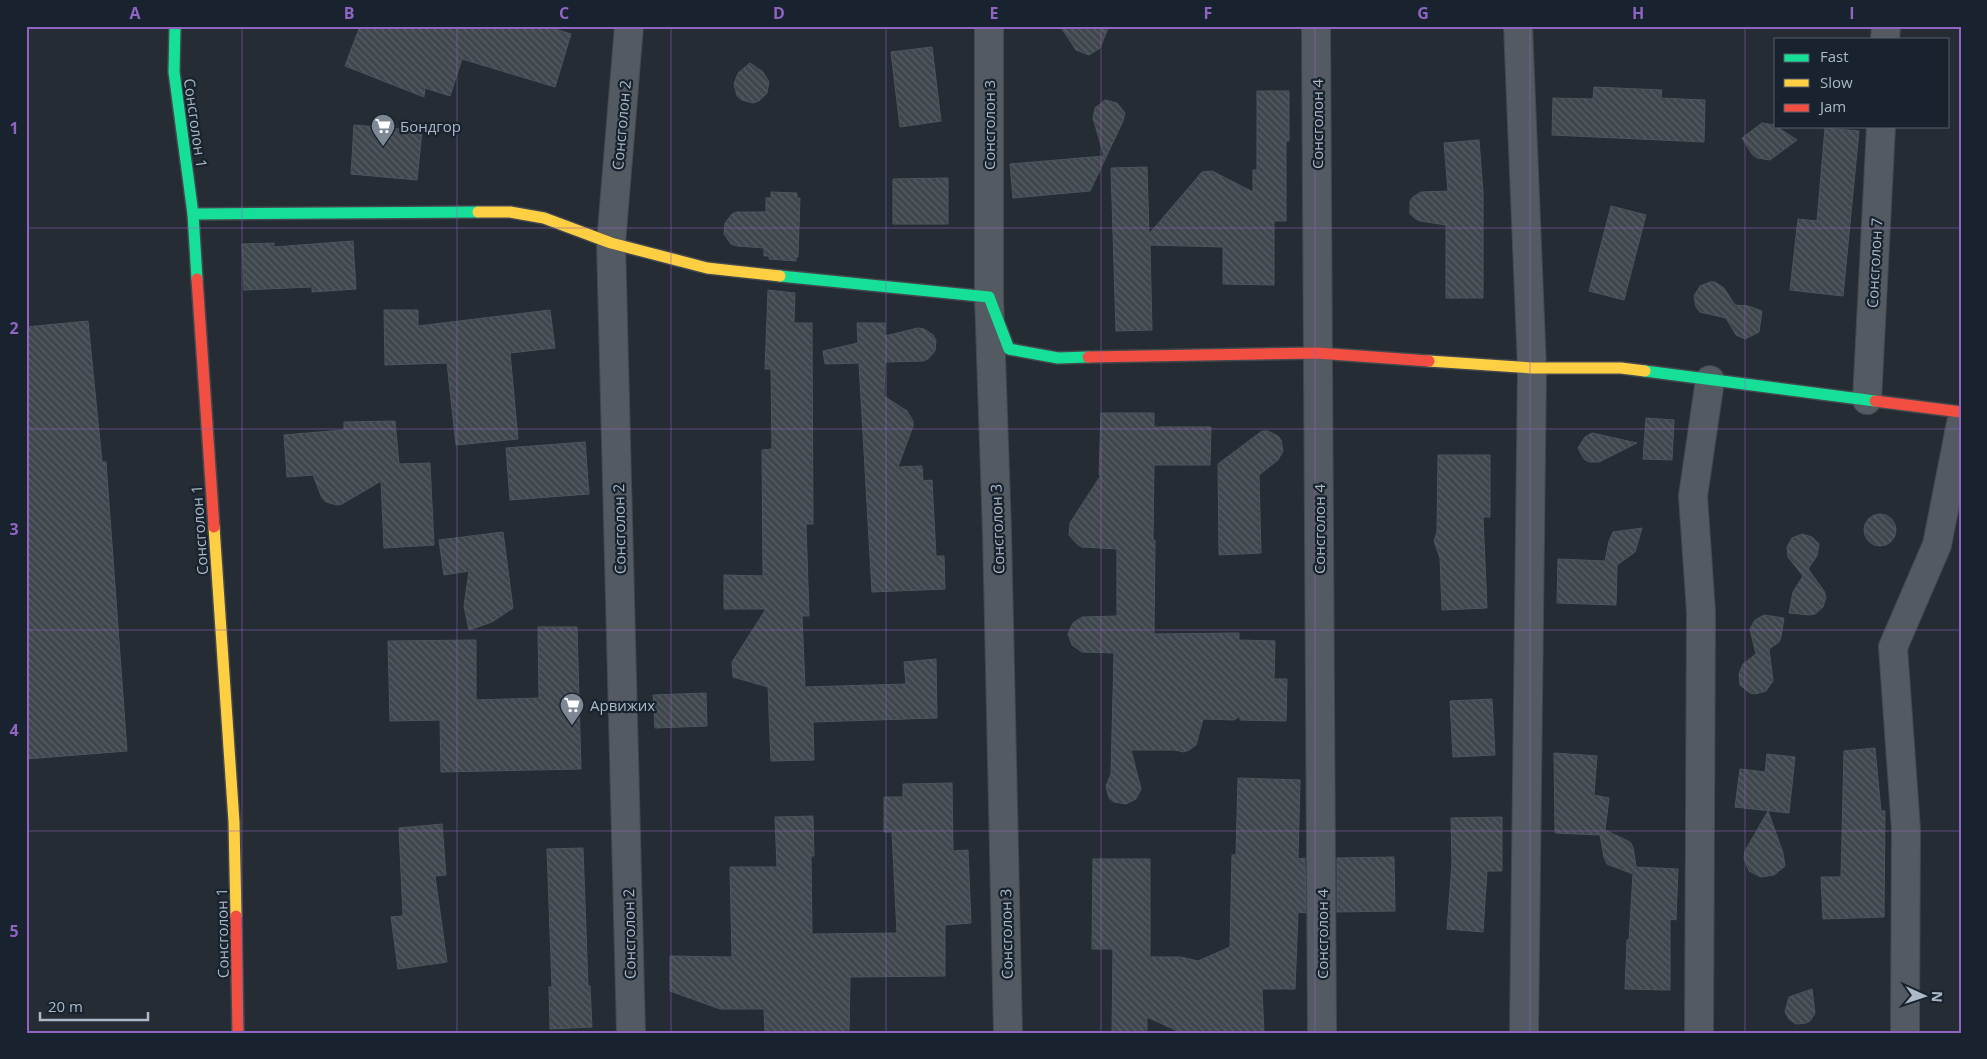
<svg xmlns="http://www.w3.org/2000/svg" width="1987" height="1059" viewBox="0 0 1987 1059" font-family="'Open Sans',sans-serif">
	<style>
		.building { fill: url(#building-back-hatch); stroke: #4c545c }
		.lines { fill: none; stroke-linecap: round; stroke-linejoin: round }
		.street-casing { stroke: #43484e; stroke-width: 30 }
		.fast-casing { stroke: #43484e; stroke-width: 14 }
		.slow-casing { stroke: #43484e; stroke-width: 14 }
		.jam-casing { stroke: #43484e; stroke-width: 14 }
		.street { stroke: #545a62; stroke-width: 28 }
		.fast { stroke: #16e098; stroke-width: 11 }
		.slow { stroke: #ffcf43; stroke-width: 11 }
		.jam { stroke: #f24e42; stroke-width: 11 }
		.grid { fill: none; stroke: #8f64c2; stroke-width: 1; stroke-opacity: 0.55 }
		.labels { text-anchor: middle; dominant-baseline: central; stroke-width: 4.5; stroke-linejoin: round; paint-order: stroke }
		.street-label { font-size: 15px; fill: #adb9c7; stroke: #18232f }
		.poi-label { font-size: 15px; fill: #adb9c7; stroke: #18232f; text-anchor: start }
		.neatline { fill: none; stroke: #8f64c2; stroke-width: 2 }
		.grid-label { font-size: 16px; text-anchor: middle; font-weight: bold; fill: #8f64c2 }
	</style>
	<defs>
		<pattern id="building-back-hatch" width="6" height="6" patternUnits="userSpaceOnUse" patternTransform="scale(1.25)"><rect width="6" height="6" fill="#3f464d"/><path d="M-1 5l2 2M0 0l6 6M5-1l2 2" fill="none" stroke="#585f65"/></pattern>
	</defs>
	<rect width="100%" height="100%" fill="#252c34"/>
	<g class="building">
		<polygon points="360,26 545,26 571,34 555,87 462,59 450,96 425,88 424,97 345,66"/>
		<polygon points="1060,26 1109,26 1100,48 1089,55 1076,50"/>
		<polygon points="932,47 941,121 900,127 891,52"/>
		<polygon points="750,63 763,72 769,82 767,93 759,101 753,103 742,100 737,96 734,84 738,73"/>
		<polygon points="1594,87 1662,90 1661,98 1705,100 1704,142 1552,135 1553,98 1593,99"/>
		<polygon points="1257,91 1289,91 1289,141 1286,141 1286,221 1274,221 1274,285 1223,284 1223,247 1150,245 1152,330 1116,331 1111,168 1147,167 1149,234 1202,172 1212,171 1253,192 1253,170 1257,170"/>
		<polygon points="1105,100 1117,103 1125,113 1123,121 1090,191 1013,198 1010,164 1104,156 1093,118 1095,108"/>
		<polygon points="1762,123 1774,125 1797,140 1770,160 1757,158 1752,154 1742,138"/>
		<polygon points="354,125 422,131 417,180 351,174"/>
		<polygon points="1825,128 1859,131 1843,296 1790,290 1798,219 1817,221"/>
		<polygon points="1479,140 1483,193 1483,298 1446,298 1446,225 1420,221 1416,219 1410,214 1410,201 1413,197 1421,192 1448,191 1444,143"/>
		<polygon points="948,178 948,224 893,224 893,179"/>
		<polygon points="771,192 797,193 797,198 800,198 798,257 796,257 796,261 769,259 769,256 764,256 764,248 737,246 731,244 724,234 725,223 732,214 737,212 766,212 766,198 771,198"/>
		<polygon points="1611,206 1646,215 1624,300 1589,291"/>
		<polygon points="353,241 356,289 312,292 312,287 244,290 242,244 274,243 274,247"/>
		<polygon points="1710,282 1715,282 1724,288 1735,305 1748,306 1762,311 1759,332 1745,339 1736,335 1726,318 1700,312 1696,307 1694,296 1700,286"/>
		<polygon points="768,290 795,293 794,323 812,323 813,524 806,524 809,616 802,616 805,687 906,684 904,662 936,659 937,718 813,722 814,760 771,761 768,687 733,677 732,662 766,609 724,609 724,575 763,576 762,450 772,449 771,369 765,369"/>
		<polygon points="384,310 418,310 418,326 550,310 555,348 510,353 518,439 456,445 447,363 385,365"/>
		<polygon points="88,321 102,462 106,462 127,751 26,759 26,327"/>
		<polygon points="857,323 885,323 885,336 918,328 924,329 933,335 936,340 935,351 928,359 923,361 885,362 884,396 907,411 913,421 913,426 898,467 922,466 923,481 932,480 936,556 944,556 945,589 872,592 859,363 825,364 823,351 858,343"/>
		<polygon points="1101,413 1154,413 1154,427 1211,427 1210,465 1154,465 1153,540 1155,540 1154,634 1239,633 1239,640 1275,641 1274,679 1287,679 1286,721 1240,720 1240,716 1234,720 1203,719 1196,745 1189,750 1184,752 1174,750 1131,750 1141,789 1136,799 1126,804 1114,802 1109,798 1106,786 1111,774 1114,653 1082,652 1072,645 1068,634 1073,623 1082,617 1117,616 1117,549 1082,547 1077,544 1069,535 1070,523 1101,475 1099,475"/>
		<polygon points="1646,418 1674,420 1672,460 1643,459"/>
		<polygon points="395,421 399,464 430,463 434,545 384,548 381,481 342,504 337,505 326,502 322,498 313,475 287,477 284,435 344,430 344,422"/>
		<polygon points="1262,431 1268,431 1278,436 1281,440 1283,451 1278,460 1259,475 1261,553 1219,555 1218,464"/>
		<polygon points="1592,433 1637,443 1599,462 1589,462 1584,459 1578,448 1585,437"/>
		<polygon points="585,442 589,494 510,500 506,448"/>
		<polygon points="1438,455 1490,455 1490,517 1483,517 1487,608 1442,610 1440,558 1434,541 1437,532"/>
		<circle cx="1880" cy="530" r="16"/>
		<polygon points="1642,528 1635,552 1617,565 1616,605 1557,603 1558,559 1605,561 1609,541 1613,532"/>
		<polygon points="503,532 513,608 492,622 469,630 464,606 469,571 444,575 439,540"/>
		<polygon points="1802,534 1812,537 1819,544 1817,556 1808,569 1824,591 1826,597 1823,607 1815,614 1809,615 1789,613 1793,592 1803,576 1788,557 1787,547 1792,538"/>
		<polygon points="1764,615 1784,618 1781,637 1779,642 1769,649 1773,681 1766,691 1755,694 1750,693 1740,685 1739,674 1743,664 1756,654 1750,629 1755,620"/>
		<polygon points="538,627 577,627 581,769 441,772 440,720 390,721 388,641 476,640 476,700 539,698"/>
		<polygon points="706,693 707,726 655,728 653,695"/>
		<polygon points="1492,699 1495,755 1453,757 1450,701"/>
		<polygon points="1875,748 1881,811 1885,811 1884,917 1823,919 1821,877 1841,877 1844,751"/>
		<polygon points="1554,753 1597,756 1594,795 1609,798 1605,830 1630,842 1633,847 1636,867 1678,869 1676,920 1670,919 1670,990 1625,989 1627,940 1629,940 1633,874 1607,864 1604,857 1600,835 1555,833"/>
		<polygon points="1767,754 1795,757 1789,813 1735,807 1740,769 1765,772"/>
		<polygon points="1238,778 1300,780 1298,859 1305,858 1306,913 1298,912 1295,989 1262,989 1264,1033 1182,1033 1147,1017 1147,1033 1112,1033 1113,949 1092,949 1093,859 1150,859 1150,957 1181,957 1198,961 1230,947 1232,855 1236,855"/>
		<polygon points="952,783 953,851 968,850 971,923 945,925 945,976 850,977 849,1033 765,1033 764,1009 720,1009 670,991 670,956 732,957 730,867 777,867 775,817 813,816 814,856 811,856 812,934 897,933 892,832 884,832 884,797 903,797 903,784"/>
		<polygon points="1768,811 1783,853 1785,866 1774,875 1761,877 1749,871 1744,858 1745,851"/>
		<polygon points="1502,817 1502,871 1487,871 1483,932 1447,929 1452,864 1451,818"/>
		<polygon points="442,824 446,875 435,876 447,962 398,969 391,917 403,916 399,828"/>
		<polygon points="583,848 588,986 590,986 592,1027 550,1029 549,987 552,987 547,849"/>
		<polygon points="1394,857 1395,911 1337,912 1337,858"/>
		<polygon points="1812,989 1815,1013 1810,1021 1806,1023 1796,1024 1789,1019 1785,1012 1789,997"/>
	</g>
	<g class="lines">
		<defs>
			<g id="street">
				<polyline points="629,26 611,243 631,1033"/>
				<polyline points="989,26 989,297 997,532 1008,1033"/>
				<polyline points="1316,26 1322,1033"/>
				<polyline points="1518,26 1532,368 1524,1033"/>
				<polyline points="1885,39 1886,26"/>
				<polyline points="1867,400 1881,126"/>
				<polyline points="1699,1033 1701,612 1693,496 1710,380"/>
				<polyline points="1905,1033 1906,830 1893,647 1937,545 1961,423"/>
			</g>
			<g id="fast">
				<polyline points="175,26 174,72 193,214 197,279"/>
				<polyline points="193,214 478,212"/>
				<polyline points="780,276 989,297 1009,349 1058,358 1088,357"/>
				<polyline points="1645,371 1875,401"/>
			</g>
			<g id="slow">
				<polyline points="478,212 510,212 544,218 611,243 707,268 780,276"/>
				<polyline points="1429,361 1532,368 1621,368 1645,371"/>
				<polyline points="214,527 234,822 236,916"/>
			</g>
			<g id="jam">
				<polyline points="197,279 214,527"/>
				<polyline points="1088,357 1317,353 1429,361"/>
				<polyline points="1875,401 1961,412"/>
				<polyline points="236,916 238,1033"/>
			</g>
		</defs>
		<use href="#street" class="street-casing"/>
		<use href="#fast" class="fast-casing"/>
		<use href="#slow" class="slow-casing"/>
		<use href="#jam" class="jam-casing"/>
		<use href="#street" class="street"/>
		<use href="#fast" class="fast"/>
		<use href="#slow" class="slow"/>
		<use href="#jam" class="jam"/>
	</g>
	<path class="grid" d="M242 26V1033M457 26V1033M671 26V1033M886 26V1033M1101 26V1033M1315 26V1033M1530 26V1033M1745 26V1033M26 228H1961M26 429H1961M26 630H1961M26 831H1961"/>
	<defs>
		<symbol id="supermarket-pin" viewBox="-11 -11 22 30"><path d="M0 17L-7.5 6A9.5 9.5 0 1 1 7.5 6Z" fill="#7d8894" stroke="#18232f"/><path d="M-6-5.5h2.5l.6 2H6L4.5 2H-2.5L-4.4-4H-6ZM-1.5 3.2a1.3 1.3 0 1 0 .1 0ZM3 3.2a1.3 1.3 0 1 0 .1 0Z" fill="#fff"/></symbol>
	</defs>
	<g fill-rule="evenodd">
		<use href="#supermarket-pin" x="369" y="112" width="28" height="38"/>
		<use href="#supermarket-pin" x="558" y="691" width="28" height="38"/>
	</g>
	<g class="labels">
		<g class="street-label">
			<text transform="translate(196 123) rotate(82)">Сонсголон 1</text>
			<text transform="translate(1317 124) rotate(-90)">Сонсголон 4</text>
			<text transform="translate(621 125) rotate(-85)">Сонсголон 2</text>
			<text transform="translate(989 125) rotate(-90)">Сонсголон 3</text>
			<text transform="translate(1874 263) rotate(-87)">Сонсголон 7</text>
			<text transform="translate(619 529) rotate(-91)">Сонсголон 2</text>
			<text transform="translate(997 529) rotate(-92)">Сонсголон 3</text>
			<text transform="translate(1319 529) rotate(-90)">Сонсголон 4</text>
			<text transform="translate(199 530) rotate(-94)">Сонсголон 1</text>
			<text transform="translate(222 933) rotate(-91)">Сонсголон 1</text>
			<text transform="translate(629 934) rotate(-91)">Сонсголон 2</text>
			<text transform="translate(1006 934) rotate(-91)">Сонсголон 3</text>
			<text transform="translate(1322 934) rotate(-90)">Сонсголон 4</text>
		</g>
		<g class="poi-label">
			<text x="400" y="126">Бондгор</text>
			<text x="590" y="705">Арвижих</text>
		</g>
	</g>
	<rect width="1987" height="1059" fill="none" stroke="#18232f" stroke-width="55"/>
	<rect x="1774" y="38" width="175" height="90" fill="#18232f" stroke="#545f6c"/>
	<rect x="1784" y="54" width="25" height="8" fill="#16e098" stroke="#545f6c"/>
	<text x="1820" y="62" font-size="15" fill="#adb9c7">Fast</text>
	<rect x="1784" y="79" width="25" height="8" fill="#ffcf43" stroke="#545f6c"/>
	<text x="1820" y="88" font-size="15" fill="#adb9c7">Slow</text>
	<rect x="1784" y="104" width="25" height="8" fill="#f24e42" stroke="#545f6c"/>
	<text x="1820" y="112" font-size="15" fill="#adb9c7">Jam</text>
	<g transform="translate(1924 996) rotate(93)" stroke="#18232f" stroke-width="4" paint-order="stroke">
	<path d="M0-4L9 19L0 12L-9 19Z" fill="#adb9c7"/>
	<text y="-8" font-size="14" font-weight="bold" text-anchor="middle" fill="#adb9c7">N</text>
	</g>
	<path d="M40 1012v8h108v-8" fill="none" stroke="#adb9c7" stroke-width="2.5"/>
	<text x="48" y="1012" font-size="15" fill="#adb9c7" stroke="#18232f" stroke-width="4" paint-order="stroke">20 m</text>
	<rect x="28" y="28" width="1932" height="1004" class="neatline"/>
	<g class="grid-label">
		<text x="135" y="19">A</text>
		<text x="349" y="19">B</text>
		<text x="564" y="19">C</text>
		<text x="779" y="19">D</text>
		<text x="994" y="19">E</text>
		<text x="1208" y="19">F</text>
		<text x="1423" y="19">G</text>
		<text x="1638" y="19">H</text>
		<text x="1852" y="19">I</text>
		<text x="14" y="134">1</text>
		<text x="14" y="334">2</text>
		<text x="14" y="535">3</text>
		<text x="14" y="736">4</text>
		<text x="14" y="937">5</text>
	</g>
</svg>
